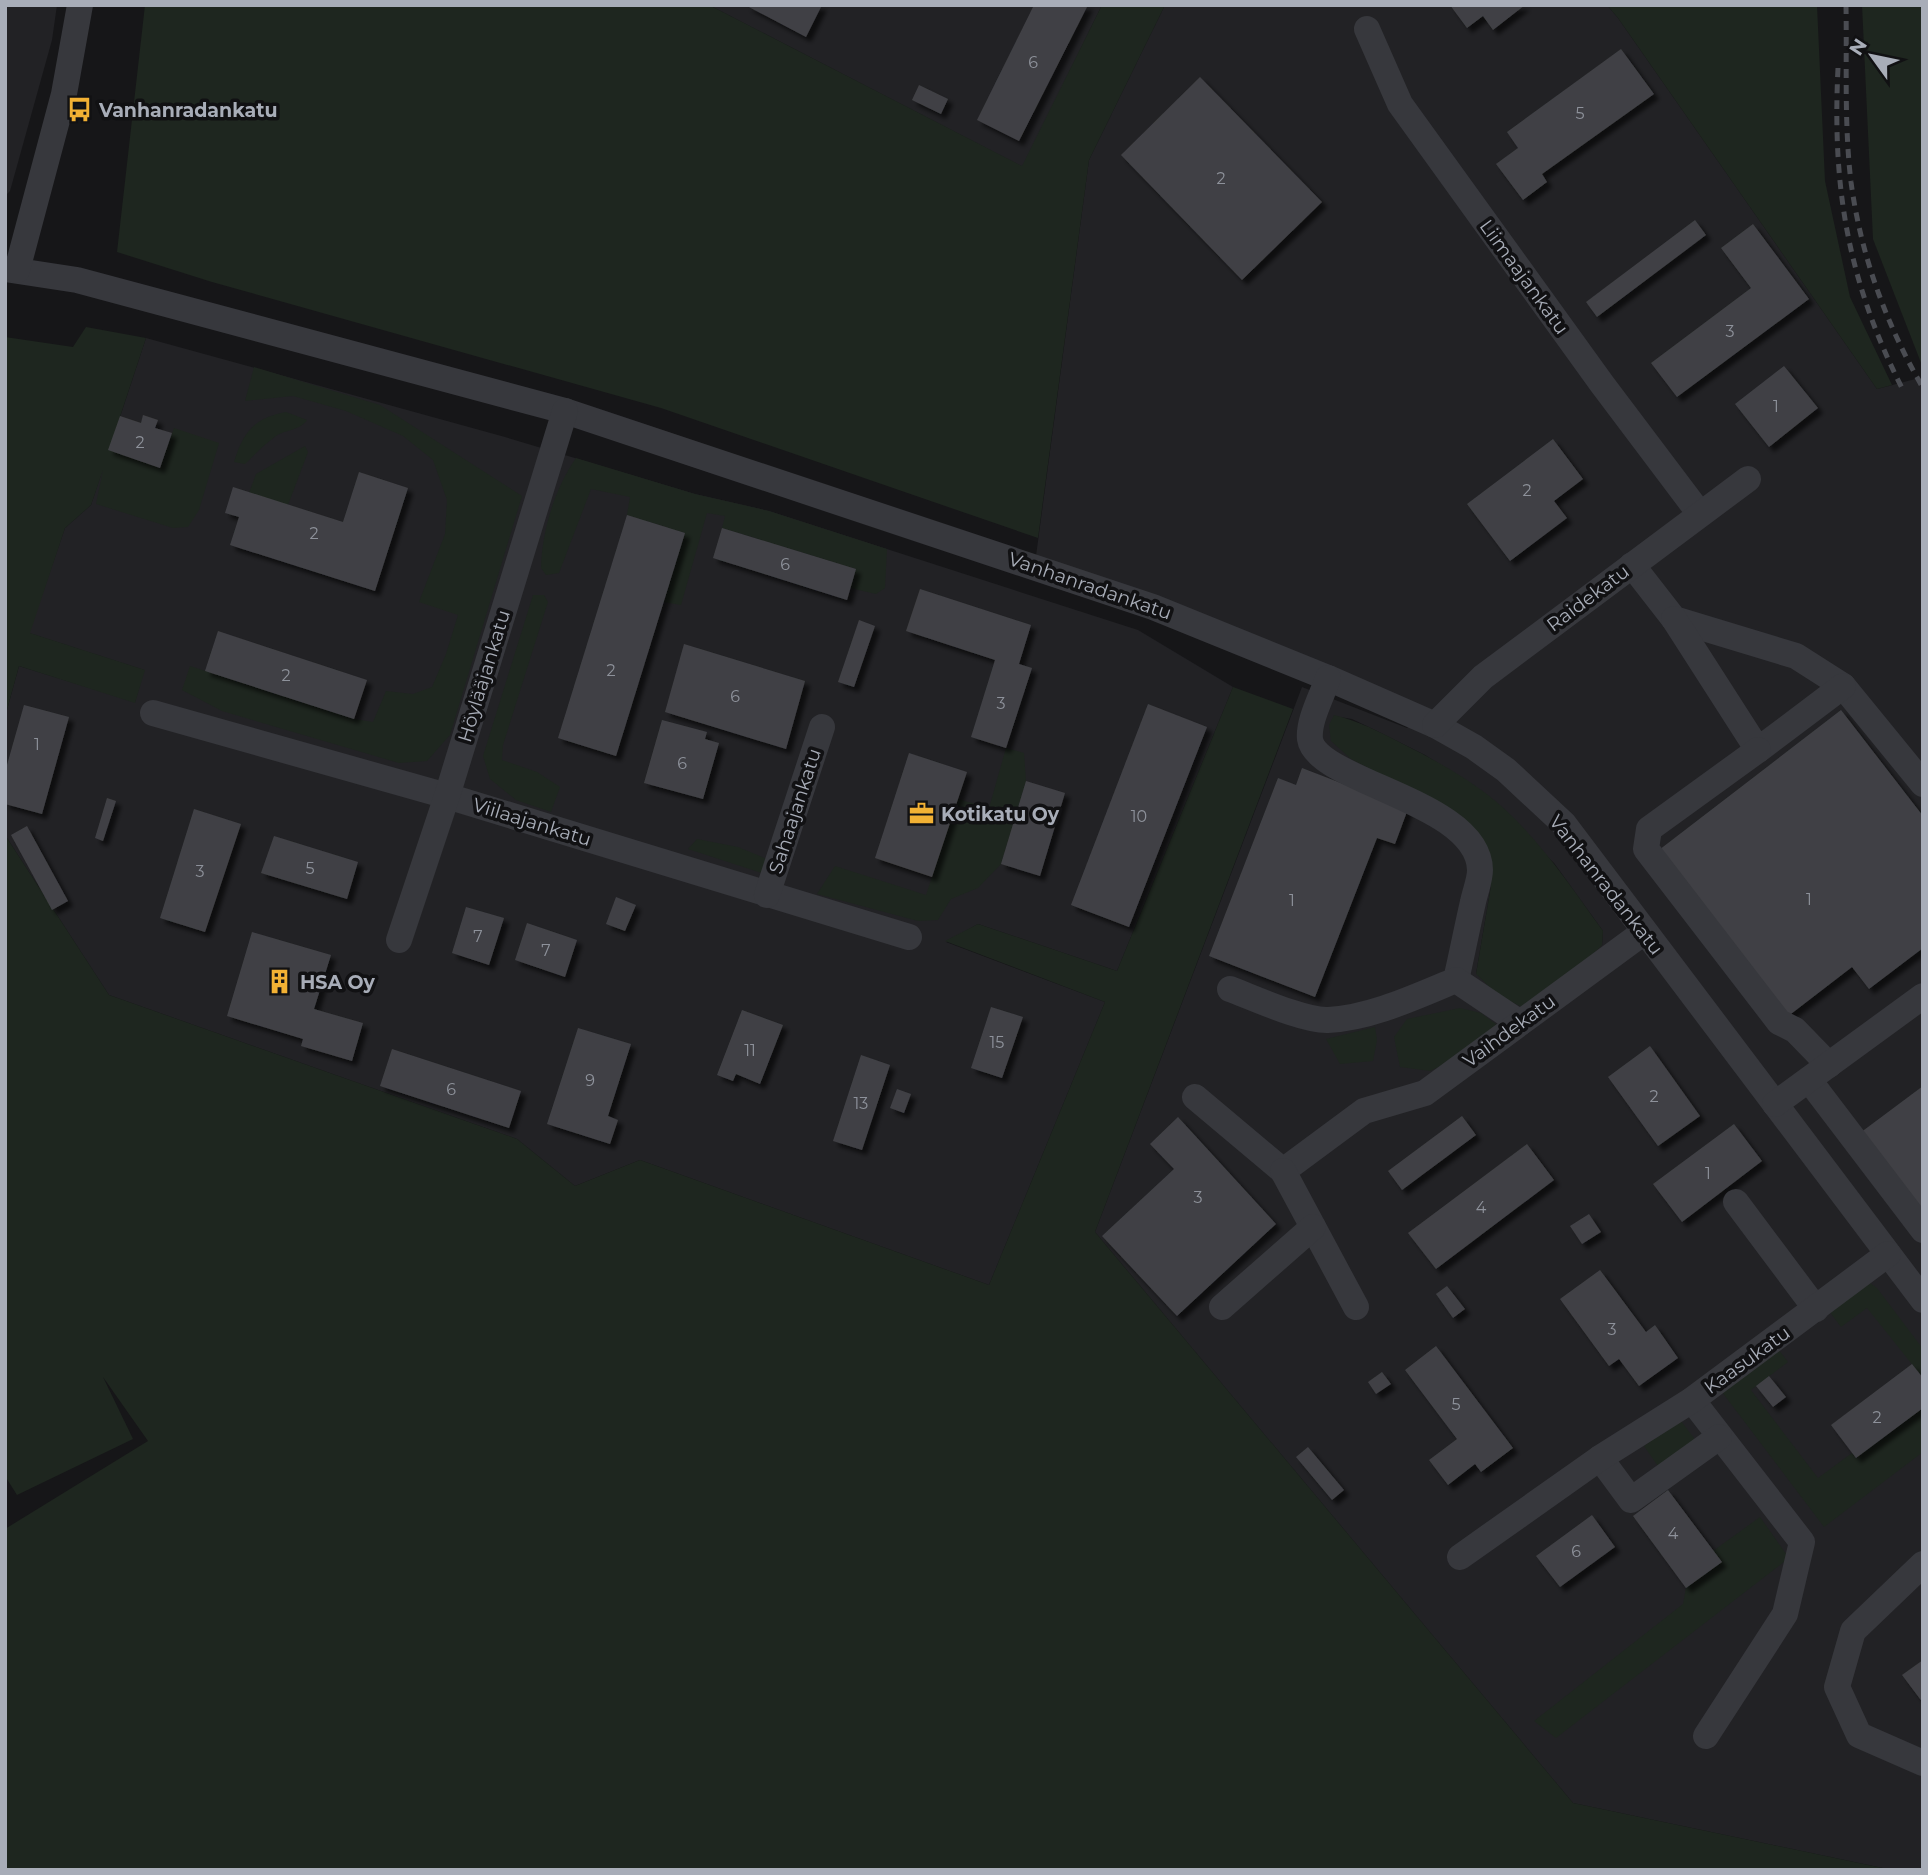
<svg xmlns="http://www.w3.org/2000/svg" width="1928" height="1875" viewBox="0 0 1928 1875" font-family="Montserrat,sans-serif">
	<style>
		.built { fill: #222225; fill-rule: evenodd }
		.green { fill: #1e261f }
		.building { fill: #404145; filter: url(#shadow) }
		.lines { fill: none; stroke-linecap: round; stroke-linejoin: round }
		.minor { stroke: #37383d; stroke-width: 26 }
		.rail { stroke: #4a4c52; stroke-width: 5; stroke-dasharray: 9 7; stroke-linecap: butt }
		.labels { text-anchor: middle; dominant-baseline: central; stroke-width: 7; stroke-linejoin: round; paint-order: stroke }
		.number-label { font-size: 16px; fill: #8e929b }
		.poi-label { font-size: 19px; font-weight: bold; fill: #a8adb8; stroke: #111113; text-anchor: start }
		.street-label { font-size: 19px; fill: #a8adb8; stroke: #111113 }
	</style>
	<defs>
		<filter id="shadow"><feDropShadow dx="5" dy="5" stdDeviation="2" flood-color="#0009"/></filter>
	</defs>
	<rect width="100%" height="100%" fill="#161618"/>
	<g class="built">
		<polygon points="5,5 57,5 52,40 10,191 5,196"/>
		<polygon points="709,5 1102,5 1023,167"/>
		<path d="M1165 5H1607L1618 18 1877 389 1923 377V1870H1892L1573 1803 1095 1232 1302 687 1407 728 1430 709 1036 556 1089 160ZM1334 716 1352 719 1377 731 1425 755 1476 787 1554 863 1603 931 1602 945 1476 974 1491 886 1483 842 1419 794Z"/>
		<polygon points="146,338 505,437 695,494 769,511 1138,630 1233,687 1117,971 978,924 946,942 1105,1002 989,1285 640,1160 575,1186 517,1139 109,995 5,835 5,717 19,666 135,702 144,670 29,633 65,528 91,505"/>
	</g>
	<g class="green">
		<polygon points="145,5 709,5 1022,166 1102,5 1165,5 1089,160 1038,538 661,408 212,282 117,252"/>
		<polygon points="1607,5 1817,5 1825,181 1850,297 1892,385 1877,389 1618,18"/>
		<polygon points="1862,5 1923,5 1923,368 1873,239"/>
		<polygon points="86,327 146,338 109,450 160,468 174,428 219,443 199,510 188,527 173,528 96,504 103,470 91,505 65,528 30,633 145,670 135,703 19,666 5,717 5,337 73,347"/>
		<polygon points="254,367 380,405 522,496 450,735 427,761 399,763 222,711 182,690 190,666 354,719 373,722 386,691 413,694 432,687 446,654 458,615 419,602 445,534 447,500 433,460 403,436 346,411 293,396 245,401"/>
		<path d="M286 412 307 420C299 431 287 429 276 436 265 444 255 454 245 464L234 462C243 432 254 418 286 412Z"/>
		<polygon points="305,446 308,452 288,505 249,493 256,474"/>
		<path d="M576 458 695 494 769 511 887 549 885 588 876 594 850 588 856 569 722 528 725 516 707 513 681 605 664 602 685 533 627 515 630 497 591 489 559 573 546 575 541 568C542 530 555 488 576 458Z"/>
		<polygon points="533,595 544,595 548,602 503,745 502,760 537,772 560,787 551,812 516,800 490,779 483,756"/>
		<polygon points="1233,687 1293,709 1095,1232 1573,1803 1892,1870 5,1870 5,1529 148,1441 103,1377 133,1439 17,1495 5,1476 5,835 109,995 517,1139 575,1186 640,1160 989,1285 1105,1002 945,941 978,924 1117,971"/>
		<path d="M1334 715C1359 721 1380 732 1403 744 1441 763 1484 787 1514 818 1548 852 1575 892 1603 931L1602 945 1588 959 1524 1008 1498 995 1476 974 1491 886 1483 842 1419 794 1351 759 1331 741 1329 725Z"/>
		<polygon points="1006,748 1024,753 1026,781 1001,864 978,888 951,899 938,920 918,921 817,894 835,866 926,895 958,799 989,808"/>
		<polygon points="697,839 738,847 767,859 765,874 688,849"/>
		<polygon points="1460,1008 1481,1013 1501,1028 1457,1058 1430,1071 1400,1067 1394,1037 1407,1019"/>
		<polygon points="1375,1027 1377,1040 1373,1061 1340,1064 1326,1039"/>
		<polygon points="1870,1283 1877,1288 1923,1349 1923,1378 1867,1308 1841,1327 1829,1311"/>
		<polygon points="1778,1349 1788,1362 1751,1390 1818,1478 1852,1453 1856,1458 1923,1408 1923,1452 1824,1527 1722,1392"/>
		<polygon points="1681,1421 1697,1442 1660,1469 1644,1446"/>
		<polygon points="1760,1517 1789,1558 1556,1738 1534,1721 1683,1604 1686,1588 1721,1562 1713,1551"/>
	</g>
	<g class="building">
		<polygon points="745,5 822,5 806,37"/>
		<polygon points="1034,5 1088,5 1019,141 977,120"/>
		<polygon points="1450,5 1525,5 1493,30 1483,16 1467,28"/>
		<polygon points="1621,49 1654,94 1542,174 1547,182 1523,200 1496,164 1518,148 1507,132"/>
		<polygon points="1200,77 1322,202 1242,280 1121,155"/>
		<polygon points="919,85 948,99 941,114 912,100"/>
		<polygon points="1695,220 1706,235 1597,317 1586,302"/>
		<polygon points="1753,224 1809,299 1677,397 1651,363 1751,288 1721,248"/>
		<polygon points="1784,366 1818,408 1769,447 1735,404"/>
		<polygon points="143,415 158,420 155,428 172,433 160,468 108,450 120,416 141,423"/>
		<polygon points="1553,439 1583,479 1554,501 1567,518 1510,561 1467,504"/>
		<polygon points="359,472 408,488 375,591 230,545 239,517 225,513 233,487 343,522"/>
		<polygon points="627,515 685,533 616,756 558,738"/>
		<polygon points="722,528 856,569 847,600 713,558"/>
		<polygon points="920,589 1031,625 1019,664 1032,668 1006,748 971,737 995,660 906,631"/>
		<polygon points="859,620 875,626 854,687 838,682"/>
		<polygon points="218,631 367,680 354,719 205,671"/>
		<polygon points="684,644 805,681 786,749 665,712"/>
		<polygon points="1148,704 1207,727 1129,927 1071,905"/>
		<polygon points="24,705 69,717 42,814 5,804 5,772"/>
		<polygon points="1841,710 1923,816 1923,948 1869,989 1852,967 1787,1017 1659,850"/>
		<polygon points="662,720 707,732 705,739 719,743 703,799 644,783"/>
		<polygon points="909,753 967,772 932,877 875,858"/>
		<polygon points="1302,768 1408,809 1395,844 1377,838 1315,997 1209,956 1278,778 1296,785"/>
		<polygon points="1026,781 1065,793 1040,876 1001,864"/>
		<polygon points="107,798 116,801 103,841 95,838"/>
		<polygon points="194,809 241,824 205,932 160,918"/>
		<polygon points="27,826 68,901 52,910 11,835"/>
		<polygon points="274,836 358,862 347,899 261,873"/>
		<polygon points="616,897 636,905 625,931 606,924"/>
		<polygon points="466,907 504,918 489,965 452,953"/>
		<polygon points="527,923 577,940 565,977 515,960"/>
		<polygon points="252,932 331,955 314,1009 363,1023 352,1061 301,1046 303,1039 227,1016"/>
		<polygon points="991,1007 1023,1017 1002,1078 971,1068"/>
		<polygon points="742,1010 783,1025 760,1084 736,1074 733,1081 717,1075"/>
		<polygon points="578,1028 631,1044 608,1116 618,1120 610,1144 547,1124"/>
		<polygon points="1650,1046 1700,1116 1658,1146 1608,1077"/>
		<polygon points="392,1049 521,1091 509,1128 380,1086"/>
		<polygon points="861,1055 890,1065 862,1150 833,1141"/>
		<polygon points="1923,1086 1923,1217 1860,1133"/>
		<polygon points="897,1089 911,1094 904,1113 890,1108"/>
		<polygon points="1462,1116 1476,1135 1402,1190 1388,1171"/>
		<polygon points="1178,1117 1276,1224 1177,1316 1102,1236 1174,1169 1150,1144"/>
		<polygon points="1734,1124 1762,1161 1682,1222 1653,1184"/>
		<polygon points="1527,1144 1554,1180 1436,1269 1408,1233"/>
		<polygon points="1589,1214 1601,1232 1582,1244 1570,1226"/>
		<polygon points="1600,1270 1646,1332 1655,1325 1678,1358 1639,1386 1619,1359 1609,1366 1560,1299"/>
		<polygon points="1447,1286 1465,1309 1453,1318 1436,1294"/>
		<polygon points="1436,1346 1513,1448 1481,1472 1475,1464 1448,1485 1429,1460 1457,1439 1405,1370"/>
		<polygon points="1912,1364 1923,1378 1923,1408 1856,1458 1831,1425"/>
		<polygon points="1382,1372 1391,1384 1376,1394 1368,1382"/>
		<polygon points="1769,1376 1786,1397 1773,1407 1756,1386"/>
		<polygon points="1308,1447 1344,1490 1332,1500 1296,1457"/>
		<polygon points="1668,1490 1722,1562 1686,1588 1633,1516"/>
		<polygon points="1592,1515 1615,1547 1560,1587 1536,1556"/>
		<polygon points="1923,1660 1923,1703 1902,1675"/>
	</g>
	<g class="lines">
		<g class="minor">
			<polyline points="1367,29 1400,104 1602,384 1700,514"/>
			<polyline points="5,269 77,280 565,411 1153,607 1328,678 1435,725 1474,747 1506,770 1564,824 1923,1300"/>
			<polyline points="17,270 64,94 80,5"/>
			<polyline points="1632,565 1674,619 1796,656 1843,686 1923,784"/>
			<polyline points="1674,619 1758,750 1843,686"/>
			<path d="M1328 678C1322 696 1308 721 1310 739 1316 782 1479 801 1480 870 1480 880 1475 892 1473 902 1467 928 1462 954 1456 980"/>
			<polyline points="153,713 447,796 909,937"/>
			<polyline points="1435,725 1483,677 1748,479"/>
			<polyline points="1758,750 1649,829 1646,849 1779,1022 1795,1030 1829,1065"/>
			<polyline points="767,895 822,727"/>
			<polyline points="399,940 447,796 565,411"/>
			<path d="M1230 989C1254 998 1304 1021 1328 1020 1371 1018 1417 996 1456 980L1520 1023"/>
			<polyline points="1809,1080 1923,1230"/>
			<polyline points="1195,1097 1283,1171 1364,1111 1425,1093 1644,932"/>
			<polyline points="1775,1104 1923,996"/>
			<polyline points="1283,1171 1356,1307"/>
			<polyline points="1736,1202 1816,1309"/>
			<polyline points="1222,1307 1313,1227"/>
			<polyline points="1692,1400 1802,1542 1785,1614 1706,1736"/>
			<polyline points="1600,1458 1631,1500 1719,1437"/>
			<polyline points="1460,1557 1600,1458 1692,1400 1888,1254"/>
			<polyline points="1923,1564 1853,1631 1837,1687 1859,1735 1923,1763"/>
		</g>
		<g class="rail">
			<path d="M1846 5C1847 64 1844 124 1851 182 1861 256 1886 324 1923 388"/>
			<path d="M1838 68C1832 188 1848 282 1903 390"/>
		</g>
	</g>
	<defs>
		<symbol id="bus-bare" viewBox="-9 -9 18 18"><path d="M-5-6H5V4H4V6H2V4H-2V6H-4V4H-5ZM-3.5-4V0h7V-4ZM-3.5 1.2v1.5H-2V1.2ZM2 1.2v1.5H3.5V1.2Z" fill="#f2b134" stroke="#111113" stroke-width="2.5" paint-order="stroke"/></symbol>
		<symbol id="office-bare" viewBox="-9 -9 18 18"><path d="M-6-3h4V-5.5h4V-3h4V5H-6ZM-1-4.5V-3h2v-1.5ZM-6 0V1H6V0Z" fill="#f2b134" stroke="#111113" stroke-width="2.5" paint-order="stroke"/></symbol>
		<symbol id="building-bare" viewBox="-9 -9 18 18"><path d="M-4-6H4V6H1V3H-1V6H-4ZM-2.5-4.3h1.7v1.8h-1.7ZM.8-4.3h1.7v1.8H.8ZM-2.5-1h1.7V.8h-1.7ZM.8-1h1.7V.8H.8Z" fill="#f2b134" stroke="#111113" stroke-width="2.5" paint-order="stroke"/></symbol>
	</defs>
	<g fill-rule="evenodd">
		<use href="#bus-bare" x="62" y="92" width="35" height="35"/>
		<use href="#office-bare" x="904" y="796" width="35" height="35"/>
		<use href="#building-bare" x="262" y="964" width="35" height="35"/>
	</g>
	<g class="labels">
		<g class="number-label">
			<text x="1033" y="62">6</text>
			<text x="1580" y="113">5</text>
			<text x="1221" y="178">2</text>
			<text x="1730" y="331">3</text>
			<text x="1776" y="406">1</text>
			<text x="140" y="442">2</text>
			<text x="1527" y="490">2</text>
			<text x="314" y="533">2</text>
			<text x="785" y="564">6</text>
			<text x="611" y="670">2</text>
			<text x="286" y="675">2</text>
			<text x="735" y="696">6</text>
			<text x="1001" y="703">3</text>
			<text x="37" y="744">1</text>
			<text x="682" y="763">6</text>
			<text x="1139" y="816">10</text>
			<text x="310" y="868">5</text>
			<text x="200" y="871">3</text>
			<text x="1809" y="899">1</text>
			<text x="1292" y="900">1</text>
			<text x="478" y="936">7</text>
			<text x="546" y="950">7</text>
			<text x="997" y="1042">15</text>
			<text x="750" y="1050">11</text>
			<text x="590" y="1080">9</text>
			<text x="451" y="1089">6</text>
			<text x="1654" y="1096">2</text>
			<text x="861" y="1103">13</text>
			<text x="1708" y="1173">1</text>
			<text x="1198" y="1197">3</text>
			<text x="1481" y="1207">4</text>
			<text x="1612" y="1329">3</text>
			<text x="1456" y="1404">5</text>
			<text x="1877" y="1417">2</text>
			<text x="1673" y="1533">4</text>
			<text x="1576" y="1551">6</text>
		</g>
		<g class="poi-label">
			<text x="99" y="110">Vanhanradankatu</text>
			<text x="941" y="814">Kotikatu Oy</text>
			<text x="300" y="982">HSA Oy</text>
		</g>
		<g class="street-label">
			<text transform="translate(1524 277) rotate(54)">Liimaajankatu</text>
			<text transform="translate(1090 586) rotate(19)">Vanhanradankatu</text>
			<text transform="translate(1588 598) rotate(-37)">Raidekatu</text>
			<text transform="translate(484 676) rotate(-73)">Höylääjankatu</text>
			<text transform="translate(795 811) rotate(-72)">Sahaajankatu</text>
			<text transform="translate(532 822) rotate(17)">Viilaajankatu</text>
			<text transform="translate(1606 885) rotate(52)">Vanhanradankatu</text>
			<text transform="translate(1509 1031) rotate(-36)">Vaihdekatu</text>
			<text transform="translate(1747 1360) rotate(-36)">Kaasukatu</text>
		</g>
	</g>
	<rect width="1928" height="1875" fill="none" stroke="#a8adb8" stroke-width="14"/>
	<g transform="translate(1872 56) rotate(303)" stroke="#111113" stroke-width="5" paint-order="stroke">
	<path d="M0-5L12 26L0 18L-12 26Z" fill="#a8adb8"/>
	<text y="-10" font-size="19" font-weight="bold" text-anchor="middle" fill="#a8adb8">N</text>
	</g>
</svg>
